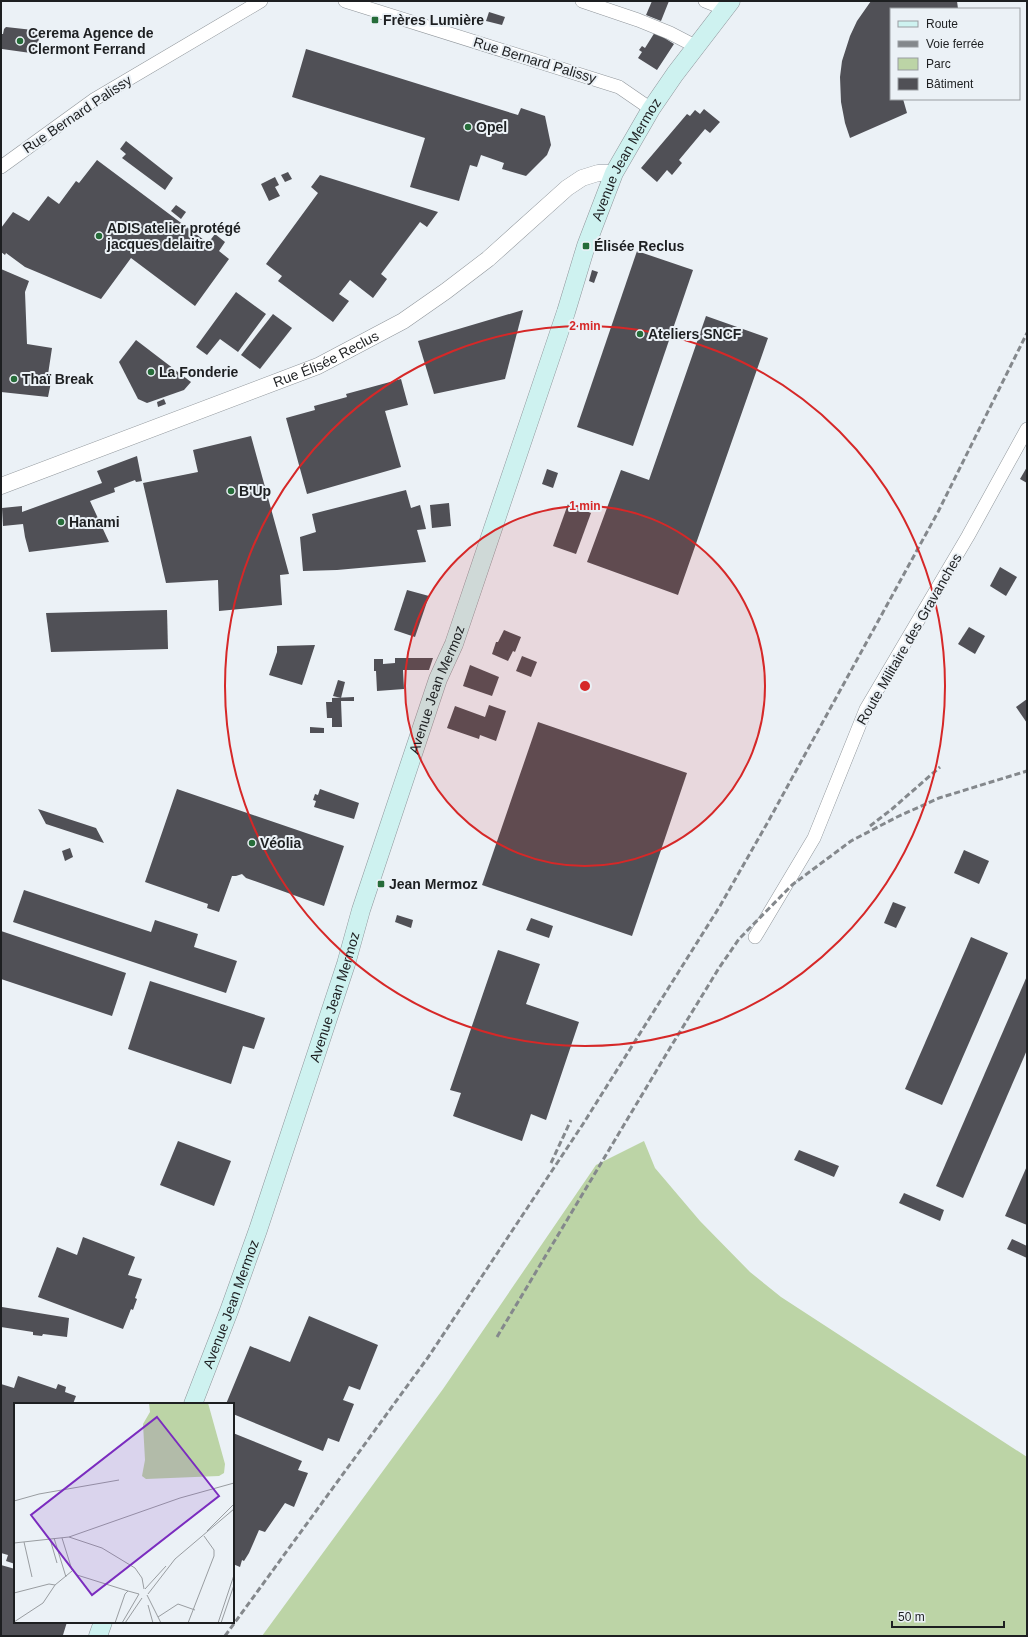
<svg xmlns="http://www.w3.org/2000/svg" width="1028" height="1637" viewBox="0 0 1028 1637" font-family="Helvetica,sans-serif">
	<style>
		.green { fill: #bcd4a6 }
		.building { fill: #505056 }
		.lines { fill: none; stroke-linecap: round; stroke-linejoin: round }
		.minor-casing { stroke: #90969b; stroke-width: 14 }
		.tertiary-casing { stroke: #90969b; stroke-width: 17 }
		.secondary-casing { stroke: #90969b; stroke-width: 19 }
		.minor { stroke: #fff; stroke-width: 13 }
		.tertiary { stroke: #fff; stroke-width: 16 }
		.secondary { stroke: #cef2f0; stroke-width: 18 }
		.rail { stroke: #84888c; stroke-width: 3; stroke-dasharray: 6 3; stroke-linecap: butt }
		.ring { fill: none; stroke: #d62828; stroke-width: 2 }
		.poi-dot { fill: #266c39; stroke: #ebf1f6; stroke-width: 1.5 }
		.labels { text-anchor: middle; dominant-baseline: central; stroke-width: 4; stroke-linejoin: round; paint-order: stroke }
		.poi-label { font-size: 14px; font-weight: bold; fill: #1d1f21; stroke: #ebf1f6; text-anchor: start }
		.street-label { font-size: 14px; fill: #1d1f21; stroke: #ebf1f6 }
		.inset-road { fill: none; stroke: #999da1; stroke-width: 1 }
		.view { fill: #7b2cbf; fill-opacity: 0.15; stroke: #7b2cbf; stroke-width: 2 }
		.inset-edge { fill: none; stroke: #1d1f21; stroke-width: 2 }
		.centre { fill: #d62828; stroke: #ebf1f6; stroke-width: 2 }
		.ring-label { font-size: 12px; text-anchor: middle; font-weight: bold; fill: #d62828; stroke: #ebf1f6; stroke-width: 4; stroke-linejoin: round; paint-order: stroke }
	</style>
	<rect width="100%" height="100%" fill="#ebf1f6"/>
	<polygon class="green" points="644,1141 655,1168 700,1221 750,1272 781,1297 1027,1457 1027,1636 262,1636 443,1389 596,1165"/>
	<g class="building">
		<polygon points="652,1 669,1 661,21 646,15"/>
		<polygon points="871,1 957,1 958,9 891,9 891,99 903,99 907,113 850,138 845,123 841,102 840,77 842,61 850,36 857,21"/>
		<polygon points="489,12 505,17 502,25 486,21"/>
		<polygon points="6,27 42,31 42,36 39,38 38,43 41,46 40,53 38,54 2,49 1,34 3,34 4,29"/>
		<polygon points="655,32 674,44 657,70 638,58 642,52 639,50 642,46 645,48"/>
		<polygon points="306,49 518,115 521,108 545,116 551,145 547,155 526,176 502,169 504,163 481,155 477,167 470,165 459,201 410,187 425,138 292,97"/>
		<polygon points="704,109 720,122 710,133 705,129 679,160 682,163 672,175 667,170 657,182 641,168 687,114 690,116 695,110 700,114"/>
		<polygon points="126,141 173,178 165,190 122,158 126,154 120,149"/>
		<polygon points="97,160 208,243 215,234 225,242 219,251 229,259 195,306 131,258 101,299 25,267 6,253 5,255 1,252 1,228 13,212 29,221 48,196 59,204 76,181 79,183"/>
		<polygon points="288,172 292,179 285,182 281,175"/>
		<polygon points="320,175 438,212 427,227 420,222 381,274 387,279 373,298 350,280 339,294 349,301 333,322 278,281 282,276 266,264 318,193 311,187"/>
		<polygon points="275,177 279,185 275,187 280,196 269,201 261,184"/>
		<polygon points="176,205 186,212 181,219 171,211"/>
		<polygon points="637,251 693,270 633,446 577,427"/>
		<polygon points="1,269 29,281 25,292 27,344 52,348 47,381 51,382 48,397 1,392"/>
		<polygon points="592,270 598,272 594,283 589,281"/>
		<polygon points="236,292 266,314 238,352 220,339 207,355 196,347"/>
		<polygon points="523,310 505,379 434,394 418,341"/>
		<polygon points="273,314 292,328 260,369 241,355"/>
		<polygon points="706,316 768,338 678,595 587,562 621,470 649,480"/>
		<polygon points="136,340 191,382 184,390 147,403 138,399 119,362"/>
		<polygon points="401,379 408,405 385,411 401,467 307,494 286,418 315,410 314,406 347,397 346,394"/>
		<polygon points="164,399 166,404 158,407 157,402"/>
		<polygon points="251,436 289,574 280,575 282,605 219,611 218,580 166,583 143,483 198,472 193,450"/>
		<polygon points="137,456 142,481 136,482 135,480 114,488 115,492 90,501 109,542 29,552 25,537 23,524 3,526 2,508 22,506 22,512 102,483 97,471"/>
		<polygon points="1027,467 1027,483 1020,479"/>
		<polygon points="547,469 558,473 553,488 542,484"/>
		<polygon points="406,490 411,508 420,505 426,529 417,530 426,562 337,570 303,571 300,537 316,532 312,514"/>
		<polygon points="449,503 451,526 432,528 430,505"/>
		<polygon points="568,504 591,513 576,554 553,546"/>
		<polygon points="1000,567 1017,577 1006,596 990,586"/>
		<polygon points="407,590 429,596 415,637 394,630"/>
		<polygon points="167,610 168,649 51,652 46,613"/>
		<polygon points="969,627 985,636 975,654 958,644"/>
		<polygon points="504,630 521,637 515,652 513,651 508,661 492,654 496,642 498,642"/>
		<polygon points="315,645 302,685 269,675 277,652 277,646"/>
		<polygon points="522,656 537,662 531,677 516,671"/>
		<polygon points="395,658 433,658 429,670 403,670 404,689 377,691 376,671 374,671 374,659 383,659 383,664 395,663"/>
		<polygon points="470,665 499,677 492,696 463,686"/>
		<polygon points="338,680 345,682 341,698 333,696"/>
		<polygon points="354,697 354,701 341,701 342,727 332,727 332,718 327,718 326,702 332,702 332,698"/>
		<polygon points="1027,699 1027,723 1016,707"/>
		<polygon points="489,705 506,711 496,741 480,735 479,739 447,728 455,706 485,717"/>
		<polygon points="538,722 687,773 632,936 482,885"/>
		<polygon points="310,727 324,728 324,733 310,733"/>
		<polygon points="177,789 344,846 324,906 246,878 242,874 236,876 232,876 219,912 207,908 208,904 145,882"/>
		<polygon points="320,789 359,803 354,819 314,807 316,801 313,800 315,794 318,795"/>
		<polygon points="38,809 96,828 104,843 46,824"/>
		<polygon points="70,848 73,857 65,861 62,851"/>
		<polygon points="964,850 989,861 979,884 954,873"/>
		<polygon points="24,890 151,932 155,920 198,934 194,947 237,961 226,993 13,922"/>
		<polygon points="893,902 906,907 896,928 884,923"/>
		<polygon points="397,915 413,920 411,928 395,922"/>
		<polygon points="531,918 553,926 549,938 526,930"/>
		<polygon points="1,931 126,973 112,1016 1,979"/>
		<polygon points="971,937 1008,953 942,1105 905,1089"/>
		<polygon points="498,950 540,964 526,1004 579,1022 546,1120 531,1114 522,1141 453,1116 461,1093 450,1090"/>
		<polygon points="1027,976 1027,1050 963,1198 936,1186"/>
		<polygon points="150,981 265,1018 254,1049 243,1046 231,1084 128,1049"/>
		<polygon points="178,1141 231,1161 214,1206 160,1185"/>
		<polygon points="799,1150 839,1166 834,1177 794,1160"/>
		<polygon points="1027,1166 1027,1225 1005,1216"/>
		<polygon points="904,1193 944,1210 940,1221 899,1203"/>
		<polygon points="83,1237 135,1257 128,1275 142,1279 135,1298 137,1299 133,1310 131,1309 123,1329 38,1297 57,1247 77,1255"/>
		<polygon points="1012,1239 1027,1246 1027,1258 1007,1249"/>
		<polygon points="2,1307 69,1318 67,1337 43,1334 42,1336 33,1335 33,1332 1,1327"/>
		<polygon points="309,1316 378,1345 360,1390 349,1386 343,1400 354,1404 339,1442 328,1438 323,1451 233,1414 233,1404 226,1404 250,1346 290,1362"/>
		<polygon points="18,1376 56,1389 58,1384 66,1387 65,1392 76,1396 73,1404 15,1404 15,1564 6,1561 8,1555 1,1553 1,1384 14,1388"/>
		<polygon points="233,1433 302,1461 298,1470 308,1473 294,1507 285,1503 265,1532 259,1530 249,1553 244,1561 242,1560 240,1567 233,1564"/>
		<polygon points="1,1565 15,1569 15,1622 67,1622 63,1635 1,1636"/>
	</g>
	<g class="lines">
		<defs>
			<g id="minor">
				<polyline points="345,1 619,87 651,109"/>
				<polyline points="582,1 638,20 670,33 697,47"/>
				<polyline points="705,1 725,9"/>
				<polyline points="1,167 95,99 261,1"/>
				<polyline points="755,937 814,838 866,709 968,536 1027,429"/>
			</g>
			<g id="tertiary">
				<path id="s1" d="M1 486 318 366 403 321 446 291 488 259 567 188 582 178 598 173H614"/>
			</g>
			<g id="secondary">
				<path id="s2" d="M193 1404 229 1311 258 1230 346 964 361 910 438 679 454 644 566 312 586 246 614 173 651 109 675 74 731 1"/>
				<polyline points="98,1636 103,1622"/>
			</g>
		</defs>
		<use href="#minor" class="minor-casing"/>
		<use href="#tertiary" class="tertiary-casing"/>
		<use href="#secondary" class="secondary-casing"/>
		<use href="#minor" class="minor"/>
		<use href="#tertiary" class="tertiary"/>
		<use href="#secondary" class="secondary"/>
		<g class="rail">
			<polyline points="870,826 892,809 940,767"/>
			<polyline points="551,1163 571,1120"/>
			<polyline points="497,1337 670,1048 719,968 739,939 792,885 851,841 897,817 939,798 1027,771"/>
			<polyline points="225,1636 429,1356 583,1124 720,906 769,820 938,512 1027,333"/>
		</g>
	</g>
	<circle cx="585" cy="686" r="180" fill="#d62828" fill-opacity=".12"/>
	<g class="ring">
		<circle cx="585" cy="686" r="180"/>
		<circle cx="585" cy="686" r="360"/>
	</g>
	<g class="poi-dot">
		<rect x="371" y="16" width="8" height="8" rx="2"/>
		<circle cx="20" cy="41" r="4"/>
		<circle cx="468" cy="127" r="4"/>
		<circle cx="99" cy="236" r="4"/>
		<rect x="582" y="242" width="8" height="8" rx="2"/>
		<circle cx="640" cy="334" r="4"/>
		<circle cx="151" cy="372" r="4"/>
		<circle cx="14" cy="379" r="4"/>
		<circle cx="231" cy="491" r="4"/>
		<circle cx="61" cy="522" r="4"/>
		<circle cx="252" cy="843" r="4"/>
		<rect x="377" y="880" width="8" height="8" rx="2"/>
	</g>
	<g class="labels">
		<g class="poi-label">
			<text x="383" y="20">Frères Lumière</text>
			<text x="28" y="33">Cerema Agence de<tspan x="28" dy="16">Clermont Ferrand</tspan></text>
			<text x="476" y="127">Opel</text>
			<text x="107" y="228">ADIS atelier protégé<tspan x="107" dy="16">jacques delaitre</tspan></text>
			<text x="594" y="246">Élisée Reclus</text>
			<text x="648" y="334">Ateliers SNCF</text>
			<text x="159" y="372">La Fonderie</text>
			<text x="22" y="379">Thaï Break</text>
			<text x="239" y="491">B'Up</text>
			<text x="69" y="522">Hanami</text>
			<text x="260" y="843">Véolia</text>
			<text x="389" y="884">Jean Mermoz</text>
		</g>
		<g class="street-label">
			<text transform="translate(535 60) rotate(17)">Rue Bernard Palissy</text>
			<text transform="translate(77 114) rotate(-34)">Rue Bernard Palissy</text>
			<text stroke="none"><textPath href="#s2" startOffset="1319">Avenue Jean Mermoz</textPath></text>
			<text stroke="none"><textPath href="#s1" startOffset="349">Rue Élisée Reclus</textPath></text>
			<text transform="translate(909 639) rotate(-60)">Route Militaire des Gravanches</text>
			<text stroke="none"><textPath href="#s2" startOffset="755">Avenue Jean Mermoz</textPath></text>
			<text stroke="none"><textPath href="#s2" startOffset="431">Avenue Jean Mermoz</textPath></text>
			<text stroke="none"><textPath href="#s2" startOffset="107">Avenue Jean Mermoz</textPath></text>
		</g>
	</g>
	<g transform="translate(14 1403)">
		<rect width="220" height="220" fill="#ebf1f6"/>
		<path d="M135 0H194L211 61 210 70 205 73 132 76 128 73 131 57 129 21 136 9Z" fill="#bcd4a6"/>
		<path class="inset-road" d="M0 98 25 91 105 77M193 128 220 101M55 134 88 145 121 165 128 175 130 186M40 135 52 174M48 135 58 167 63 172 114 188M36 136 43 160M10 139 18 174M0 140 55 134 166 95 220 80M131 186 152 163M0 190 35 181 41 182M134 191 161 156 220 106M133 192 147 220M134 202 139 220M144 214 164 201 181 207M0 219 29 200 41 182 58 168M101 220 111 191 114 188 125 191 108 220M111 220 128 195M174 220 200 153V147L190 133M204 220 220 172M207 220 220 182"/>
		<path class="view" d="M143 14 205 93 78 192 17 112Z"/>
		<rect width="220" height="220" class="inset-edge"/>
	</g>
	<circle cx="585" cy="686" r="6" class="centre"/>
	<g class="ring-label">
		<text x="585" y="330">2 min</text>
		<text x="585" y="510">1 min</text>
	</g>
	<rect width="1028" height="1637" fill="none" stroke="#1d1f21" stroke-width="4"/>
	<rect x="890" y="8" width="130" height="92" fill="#ebf1f6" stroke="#999da1"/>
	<rect x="898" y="21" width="20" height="6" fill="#cef2f0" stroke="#999da1"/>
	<text x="926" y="28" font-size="12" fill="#1d1f21">Route</text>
	<rect x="898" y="41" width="20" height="6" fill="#84888c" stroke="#999da1"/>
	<text x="926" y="48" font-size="12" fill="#1d1f21">Voie ferrée</text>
	<rect x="898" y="58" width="20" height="12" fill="#bcd4a6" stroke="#999da1"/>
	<text x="926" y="68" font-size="12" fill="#1d1f21">Parc</text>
	<rect x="898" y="78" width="20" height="12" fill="#505056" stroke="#999da1"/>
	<text x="926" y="88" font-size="12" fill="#1d1f21">Bâtiment</text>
	<path d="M892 1621v6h112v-6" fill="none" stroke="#1d1f21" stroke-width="2"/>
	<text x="898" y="1621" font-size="12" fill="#1d1f21" stroke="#ebf1f6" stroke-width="3" paint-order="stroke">50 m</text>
</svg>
